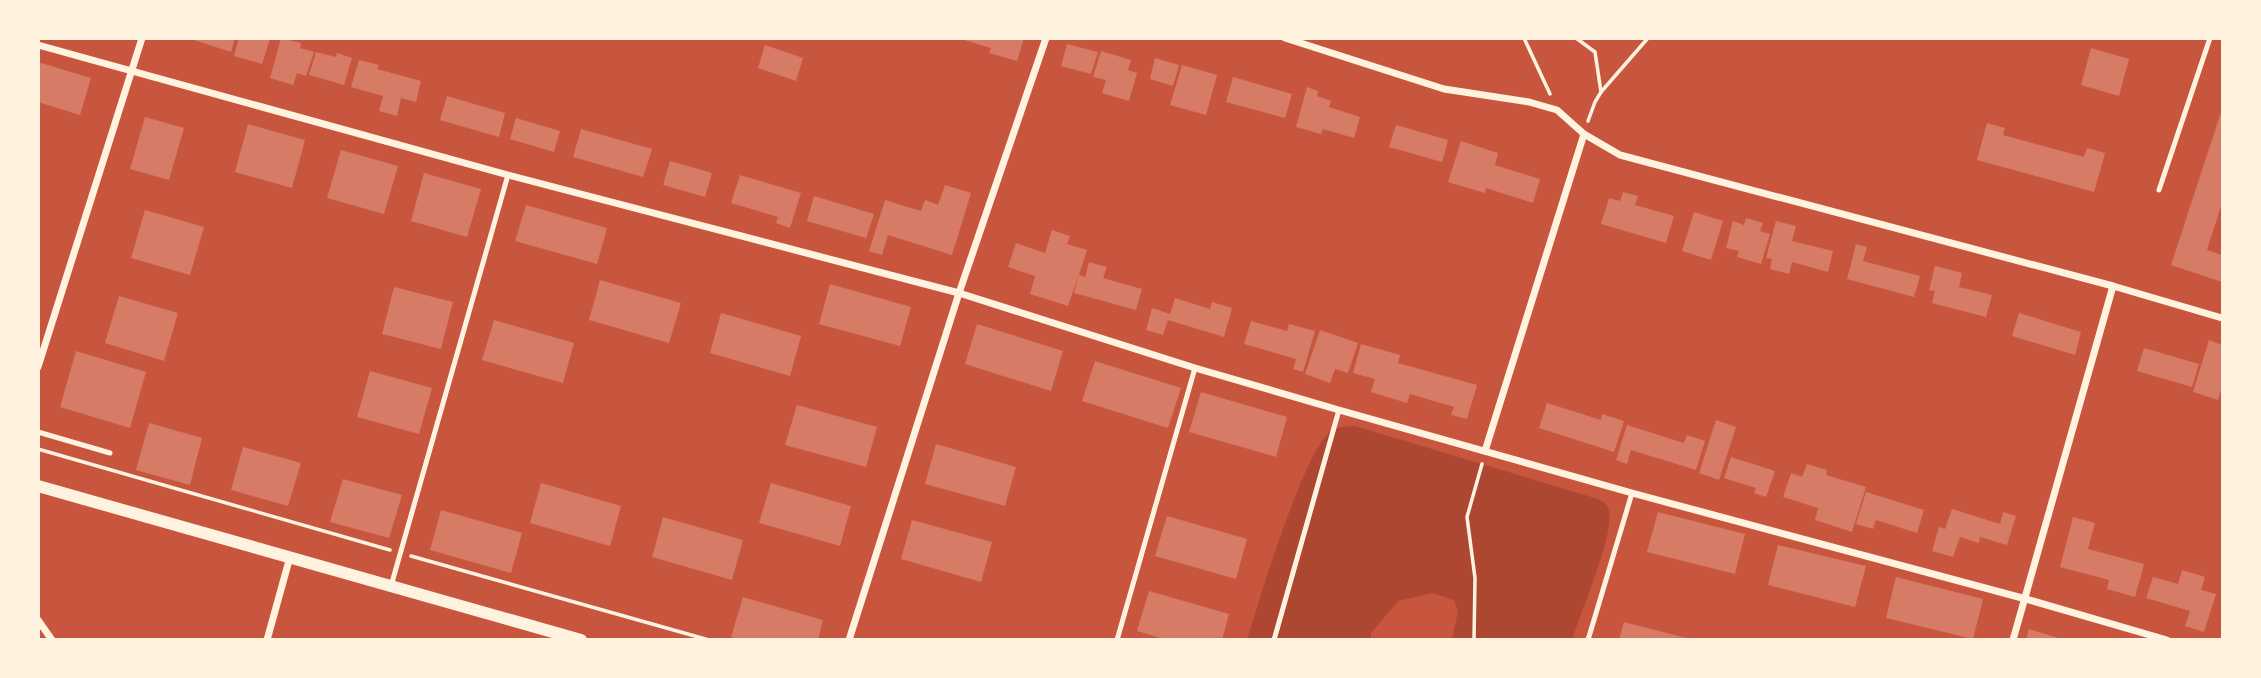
<svg xmlns="http://www.w3.org/2000/svg" width="2261" height="678" viewBox="0 0 2261 678" font-family="'Noto Sans',sans-serif">
	<style>
		.green { fill: #ae4732 }
		.building { fill: #d67c66 }
		.lines { fill: none; stroke-linecap: round; stroke-linejoin: round }
		.path { stroke: #fff3e0; stroke-width: 3.5 }
		.service { stroke: #fff3e0; stroke-width: 5 }
		.minor { stroke: #fff3e0; stroke-width: 7 }
		.tertiary { stroke: #fff3e0; stroke-width: 12 }
	</style>
	<rect width="100%" height="100%" fill="#c8553d"/>
	<path class="green" d="M1355 426 1598 499C1601 501 1605 502 1607 506 1620 525 1579 614 1573 639H1452L1458 611 1454 600 1432 593 1398 601 1371 633V639L1247 640C1258 604 1306 442 1334 429 1339 426 1349 427 1355 426Z"/>
	<g class="building">
		<polygon points="188,38 235,38 231,52"/>
		<polygon points="239,38 270,39 262,64 234,56"/>
		<polygon points="281,38 301,43 300,48 314,52 306,76 297,73 293,85 270,78"/>
		<polygon points="1024,38 1017,61 989,53 991,48 961,39"/>
		<polygon points="1067,44 1098,52 1091,74 1061,66"/>
		<polygon points="765,45 803,58 796,81 758,68"/>
		<polygon points="2091,48 2129,59 2119,96 2081,85"/>
		<polygon points="1101,51 1131,60 1128,70 1137,73 1129,101 1102,93 1106,80 1093,77"/>
		<polygon points="316,52 336,57 337,53 352,58 344,85 309,75"/>
		<polygon points="1155,58 1179,65 1173,86 1150,79"/>
		<polygon points="359,60 379,65 377,69 421,81 416,102 401,98 397,116 379,111 383,96 351,87"/>
		<polygon points="38,62 91,78 80,115 38,102"/>
		<polygon points="1182,65 1217,75 1206,115 1170,105"/>
		<polygon points="1233,77 1292,94 1285,118 1226,102"/>
		<polygon points="1307,87 1318,91 1317,96 1331,101 1329,107 1360,117 1354,138 1323,129 1321,134 1296,127"/>
		<polygon points="447,96 505,113 499,137 440,120"/>
		<polygon points="2222,109 2222,203 2207,250 2222,255 2222,282 2171,265"/>
		<polygon points="145,117 184,128 169,180 130,169"/>
		<polygon points="516,118 560,131 554,152 510,139"/>
		<polygon points="1987,123 2005,128 2003,135 2084,157 2087,148 2105,153 2094,192 1977,160"/>
		<polygon points="248,124 305,140 292,188 235,172"/>
		<polygon points="1396,125 1448,140 1442,162 1389,147"/>
		<polygon points="581,129 652,149 643,177 573,157"/>
		<polygon points="1461,141 1498,153 1495,165 1540,179 1533,203 1486,188 1485,193 1448,182"/>
		<polygon points="341,150 398,166 384,214 327,198"/>
		<polygon points="670,161 712,173 705,197 663,185"/>
		<polygon points="424,173 481,189 467,237 411,221"/>
		<polygon points="740,175 801,193 790,228 776,223 778,217 731,203"/>
		<polygon points="945,185 971,193 952,255 888,235 882,255 869,251 885,200 921,211 925,200 938,205"/>
		<polygon points="1623,192 1638,196 1635,205 1674,216 1666,243 1601,224 1609,198 1620,201"/>
		<polygon points="814,196 874,214 866,238 807,221"/>
		<polygon points="526,205 607,228 597,264 515,241"/>
		<polygon points="145,210 204,227 190,275 131,258"/>
		<polygon points="1694,212 1723,221 1711,260 1682,251"/>
		<polygon points="1746,218 1763,223 1760,231 1770,234 1761,264 1737,257 1739,251 1726,248 1733,221 1744,225"/>
		<polygon points="1776,221 1796,226 1792,241 1833,251 1828,272 1792,262 1789,274 1770,269 1772,259 1766,258"/>
		<polygon points="1052,230 1070,236 1067,244 1087,250 1079,275 1085,277 1089,262 1107,267 1103,278 1142,289 1136,310 1074,293 1078,277 1068,306 1030,294 1035,276 1008,267 1016,243 1045,253"/>
		<polygon points="1856,244 1867,247 1863,261 1920,276 1914,297 1847,279"/>
		<polygon points="1935,266 1962,273 1959,287 1992,295 1986,317 1932,303 1935,291 1929,290"/>
		<polygon points="600,280 681,303 669,343 589,320"/>
		<polygon points="830,284 911,307 900,346 819,324"/>
		<polygon points="394,287 453,302 441,349 382,334"/>
		<polygon points="119,296 178,313 164,361 105,343"/>
		<polygon points="1175,298 1210,309 1212,302 1232,308 1224,337 1168,320 1163,335 1146,330 1152,308 1170,314"/>
		<polygon points="721,313 801,336 790,376 710,353"/>
		<polygon points="2019,313 2081,332 2075,355 2012,336"/>
		<polygon points="494,320 574,343 563,383 482,360"/>
		<polygon points="1251,321 1287,331 1289,324 1315,331 1303,372 1293,369 1296,359 1244,344"/>
		<polygon points="977,324 1063,351 1051,391 965,364"/>
		<polygon points="1320,330 1358,343 1348,373 1335,369 1330,383 1305,374"/>
		<polygon points="2209,340 2222,345 2222,386 2218,400 2193,392"/>
		<polygon points="1361,344 1400,355 1398,363 1477,385 1467,419 1451,415 1454,407 1410,394 1407,403 1371,392 1375,379 1353,373"/>
		<polygon points="2144,348 2199,364 2192,387 2137,371"/>
		<polygon points="76,351 146,372 130,428 60,407"/>
		<polygon points="1095,361 1181,388 1168,428 1082,401"/>
		<polygon points="370,371 432,388 419,434 357,417"/>
		<polygon points="1201,392 1287,417 1276,457 1189,432"/>
		<polygon points="1547,403 1601,420 1602,414 1624,421 1614,452 1539,428"/>
		<polygon points="797,405 877,427 866,467 785,445"/>
		<polygon points="1716,420 1736,427 1719,480 1699,473"/>
		<polygon points="149,423 202,438 190,485 136,470"/>
		<polygon points="1627,425 1684,443 1687,435 1705,441 1696,470 1631,450 1627,464 1616,460"/>
		<polygon points="936,444 1016,467 1005,506 925,484"/>
		<polygon points="243,447 301,463 288,506 231,490"/>
		<polygon points="1731,457 1775,471 1766,497 1754,493 1756,488 1724,478"/>
		<polygon points="1807,464 1827,470 1826,475 1866,487 1852,532 1815,520 1818,508 1783,497 1791,473 1802,477"/>
		<polygon points="343,479 402,495 389,538 330,522"/>
		<polygon points="541,483 621,506 610,546 530,523"/>
		<polygon points="771,483 851,506 840,546 759,523"/>
		<polygon points="1866,492 1924,510 1917,533 1876,520 1873,529 1856,524"/>
		<polygon points="1952,509 2000,524 2003,512 2016,516 2007,545 1980,537 1979,543 1960,537 1953,557 1932,551 1939,527 1945,529"/>
		<polygon points="441,510 522,533 511,573 430,550"/>
		<polygon points="1658,512 1745,534 1735,574 1647,552"/>
		<polygon points="1167,516 1247,539 1236,579 1155,556"/>
		<polygon points="663,517 743,540 732,580 652,557"/>
		<polygon points="2073,517 2095,523 2088,549 2144,564 2135,597 2107,589 2109,580 2060,567"/>
		<polygon points="912,520 992,542 981,582 901,559"/>
		<polygon points="1778,545 1866,566 1855,607 1768,585"/>
		<polygon points="2182,570 2205,577 2201,590 2216,594 2204,632 2185,626 2190,611 2146,598 2153,577 2178,584"/>
		<polygon points="1896,577 1983,599 1973,639 1886,618"/>
		<polygon points="1149,591 1229,614 1222,640 1167,640 1137,631"/>
		<polygon points="743,597 823,620 818,640 741,640 731,637"/>
		<polygon points="1624,622 1690,639 1690,640 1619,640"/>
		<polygon points="2029,629 2062,639 2062,640 2026,640"/>
	</g>
	<g class="lines">
		<g class="path">
			<polyline points="1524,38 1550,94"/>
			<polyline points="1576,38 1595,52 1601,92 1595,102 1588,121"/>
			<polyline points="1601,92 1648,38"/>
			<polyline points="38,449 390,550"/>
			<polyline points="411,556 709,640"/>
			<polyline points="1474,640 1475,578 1467,517 1482,464"/>
		</g>
		<g class="service">
			<polyline points="2159,190 2210,38"/>
			<polyline points="38,432 110,453"/>
			<polyline points="391,586 508,175"/>
			<polyline points="1117,640 1195,368"/>
			<polyline points="1274,640 1339,410"/>
			<polyline points="1588,640 1632,493"/>
		</g>
		<g class="minor">
			<polyline points="1285,38 1444,89 1529,102 1557,110 1584,134 1620,155 2113,286 2222,318"/>
			<polyline points="38,45 508,175 959,293 1195,368 1339,410 1632,493 2026,599 2167,640"/>
			<polyline points="38,367 142,38"/>
			<polyline points="1485,451 1584,134"/>
			<polyline points="38,620 52,640"/>
			<polyline points="267,640 290,557"/>
			<polyline points="849,640 959,293 1046,38"/>
			<polyline points="2013,640 2113,286"/>
		</g>
		<polyline class="tertiary" points="38,486 581,640"/>
	</g>
	<rect width="2261" height="678" fill="none" stroke="#fff3e0" stroke-width="80"/>
</svg>
